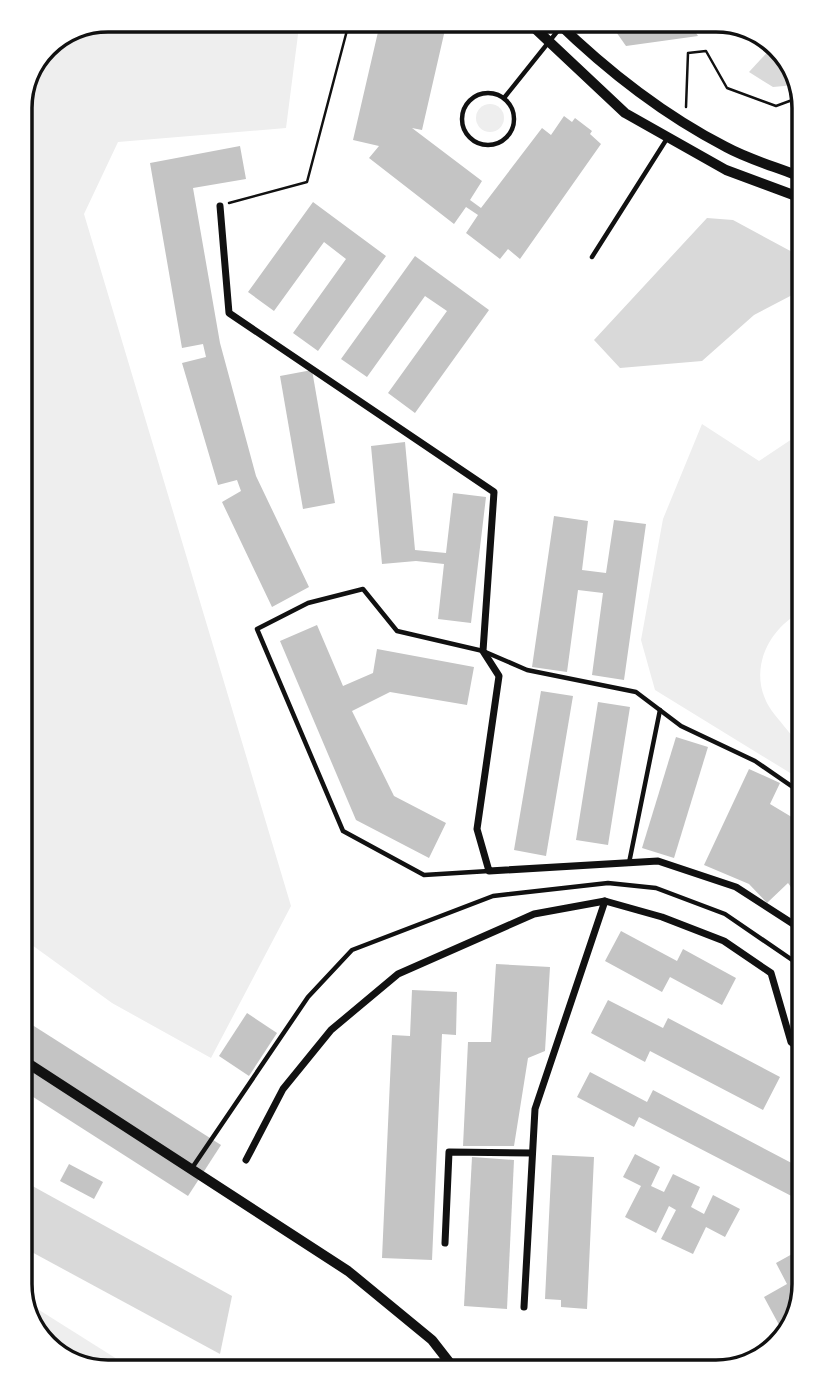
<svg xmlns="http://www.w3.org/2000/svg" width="823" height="1391" viewBox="0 0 823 1391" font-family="'PT Sans',sans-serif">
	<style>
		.green { fill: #eee }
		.water { fill: #d9d9d9 }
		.building { fill: #c4c4c4 }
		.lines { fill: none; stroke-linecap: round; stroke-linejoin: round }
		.path { stroke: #111; stroke-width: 2.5 }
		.service { stroke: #111; stroke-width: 4.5 }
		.minor { stroke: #111; stroke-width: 7 }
		.tertiary { stroke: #111; stroke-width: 10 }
		.rim { fill: none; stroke: #111; stroke-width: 3.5 }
	</style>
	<rect width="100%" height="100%" fill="#fff"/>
	<g class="green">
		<polygon points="108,19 300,19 286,128 118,142 84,214 291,906 211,1058 112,1003 25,940 19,102 45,45"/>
		<circle cx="490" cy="118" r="14"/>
		<path d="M702 424 759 461 798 435 799 613C769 630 750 667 766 701 774 718 794 733 800 751 802 759 800 771 800 779L655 690 641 640 663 519Z"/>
		<polygon points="28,1303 136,1371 102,1372 58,1357 28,1322"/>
	</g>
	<g class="water">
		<polygon points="774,45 795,69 795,85 773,87 749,72"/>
		<polygon points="707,218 733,220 796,254 796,293 754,315 702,361 620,368 594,340"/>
		<polygon points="27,1183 232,1296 220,1354 28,1250"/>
	</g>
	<g class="building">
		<polygon points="381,19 447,21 422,130 412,128 482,181 470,200 481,208 542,128 551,135 564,116 572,122 575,118 592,131 590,134 601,144 520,259 508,249 500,259 466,233 478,215 466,207 454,224 369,158 379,146 353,140"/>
		<polygon points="607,19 687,19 698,36 626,46"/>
		<polygon points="240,146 246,179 193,188 220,343 256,476 309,587 272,607 222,502 241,491 237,480 218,485 182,363 206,357 203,344 182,348 150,163"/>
		<polygon points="313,202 386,256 318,351 293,333 346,259 324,242 274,311 248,292"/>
		<polygon points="415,256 489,310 415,413 388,393 447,311 425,296 367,377 341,359"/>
		<polygon points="312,370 335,503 303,509 280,376"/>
		<polygon points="405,442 415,550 446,553 453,493 486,497 471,623 438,619 444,564 416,561 382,564 371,446"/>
		<polygon points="554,516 588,521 582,570 606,573 614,520 646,524 624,680 592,675 603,593 578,590 567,672 532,667"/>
		<polygon points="317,625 343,686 373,673 377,649 474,667 467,705 390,692 352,711 394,796 446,823 429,858 356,820 280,641"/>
		<polygon points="541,691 573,696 546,856 514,850"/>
		<polygon points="598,702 630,707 608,845 576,840"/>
		<polygon points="676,737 708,747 674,858 642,848"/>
		<polygon points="749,769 780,783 770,804 795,819 798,811 800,813 801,901 788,883 767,903 749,884 704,865"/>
		<polygon points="621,931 677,961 683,949 736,978 722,1005 670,977 662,992 605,961"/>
		<polygon points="496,964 550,967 545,1051 528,1058 514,1146 463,1146 468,1042 491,1042"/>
		<polygon points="412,990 457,992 456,1035 442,1034 432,1260 382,1258 392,1035 410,1036"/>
		<polygon points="608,1000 663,1028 668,1018 780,1077 763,1110 650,1051 645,1062 591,1033"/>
		<polygon points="247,1013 277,1033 249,1076 219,1056"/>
		<polygon points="26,1021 221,1145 188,1196 27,1093"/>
		<polygon points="590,1072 647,1102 653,1090 803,1169 803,1202 639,1117 634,1127 577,1097"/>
		<polygon points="635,1154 660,1167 651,1186 664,1192 673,1174 700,1187 691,1207 704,1214 713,1195 740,1209 725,1237 706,1227 693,1254 661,1239 676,1210 669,1206 656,1233 625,1217 641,1186 623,1177"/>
		<polygon points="552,1155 594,1157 587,1309 561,1307 561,1300 545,1299"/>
		<polygon points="472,1157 514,1160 507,1309 464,1306"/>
		<polygon points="69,1164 103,1182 94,1199 60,1181"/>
		<polygon points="803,1248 804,1284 789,1332 785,1336 764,1297 787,1284 776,1263"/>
	</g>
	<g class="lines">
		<g class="path">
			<polyline points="686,107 688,53 706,51 727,88 776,106 795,99"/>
			<polyline points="229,203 307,182 350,19"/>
		</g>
		<g class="service">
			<circle cx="488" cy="119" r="26"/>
			<polyline points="504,98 560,28"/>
			<polyline points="592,257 668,137"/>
			<polyline points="629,863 660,710"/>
			<polyline points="489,871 424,875 343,831 257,629 308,603 363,589 397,631 483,651 527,670 636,692 681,726 755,761 800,792"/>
			<polyline points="192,1168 308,997 352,950 493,896 608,883 656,888 725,914 801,966"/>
		</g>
		<g class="minor">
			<polyline points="220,206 229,313 494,492 483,651 499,676 477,829 489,871 658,861 736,887 801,929"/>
			<polyline points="246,1160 283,1089 331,1030 398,974 534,914 605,901 662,917 724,941 771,973 791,1042 802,1051"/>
			<polyline points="445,1243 449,1152 532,1153"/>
			<polyline points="524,1307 535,1109 605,901"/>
		</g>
		<g class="tertiary">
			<polyline points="525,19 625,113 726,170 796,196"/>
			<path d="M554 19C606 70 662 114 726 147 748 159 773 166 796 175"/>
			<polyline points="26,1062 348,1271 432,1340 453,1367"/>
		</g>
	</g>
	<path d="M0 0H823V1391H0ZM108 32H716A76 76 0 0 1 792 108V1284A76 76 0 0 1 716 1360H108A76 76 0 0 1 32 1284V108A76 76 0 0 1 108 32Z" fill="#fff" fill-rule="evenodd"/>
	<path class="rim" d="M108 32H716A76 76 0 0 1 792 108V1284A76 76 0 0 1 716 1360H108A76 76 0 0 1 32 1284V108A76 76 0 0 1 108 32Z"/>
</svg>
